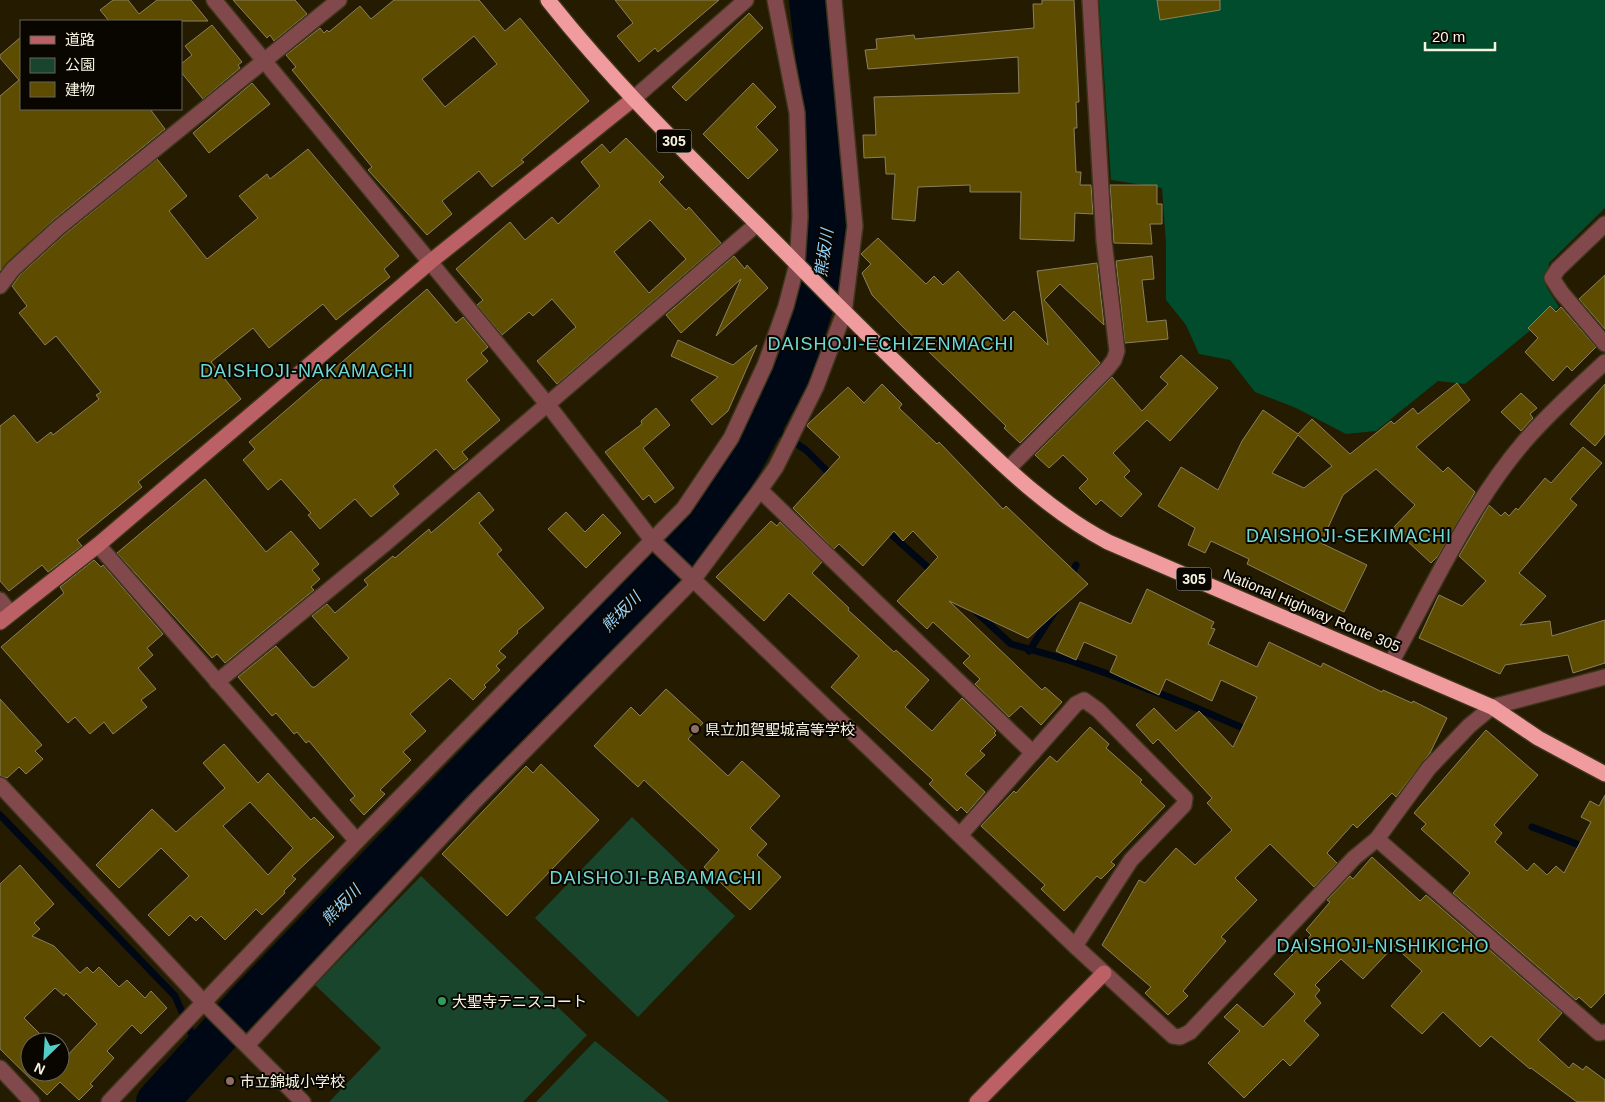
<svg xmlns="http://www.w3.org/2000/svg" width="1605" height="1102" viewBox="0 0 1605 1102" font-family="Arial,'Noto Sans JP',sans-serif">
	<style>
		.green { fill: #19452d }
		.forest { fill: #004c2c }
		.lines { fill: none; stroke-linecap: round; stroke-linejoin: round }
		.stream { stroke: #000816; stroke-width: 7 }
		.river { stroke: #000816; stroke-width: 42 }
		.building { fill: #5e4c00; stroke: #8a805e; fill-rule: evenodd }
		.street-casing { stroke: #3d351b; stroke-width: 18 }
		.secondary-casing { stroke: #3d351b; stroke-width: 18 }
		.highway-casing { stroke: #3d351b; stroke-width: 18 }
		.street { stroke: #81494b; stroke-width: 15 }
		.secondary { stroke: #bb6165; stroke-width: 15 }
		.highway { stroke: #f09b9d; stroke-width: 15 }
		.education-dot { fill: #8d6e63; stroke: #090600; stroke-width: 2 }
		.leisure-dot { fill: #2e9e5b; stroke: #090600; stroke-width: 2 }
		.labels { text-anchor: middle; dominant-baseline: central; stroke-width: 4; stroke-linejoin: round; paint-order: stroke }
		.shield { fill: #090600; stroke: #b0ac9e; stroke-width: 1 }
		.shield-label { font-size: 14px; font-weight: bold; fill: #f8f3e1 }
		.street-label { font-size: 15px; fill: #f8f3e1; stroke: #090600 }
		.poi-label { font-size: 15px; fill: #f8f3e1; stroke: #090600; text-anchor: start }
		.water-label { font-size: 16px; font-style: italic; fill: #97d5fc; stroke: #090600 }
		.quarter-label { font-size: 18px; letter-spacing: 1px; fill: #6edad5; stroke: #090600 }
	</style>
	<rect width="100%" height="100%" fill="#241b00"/>
	<g class="green">
		<polygon points="632,817 735,916 638,1017 535,918"/>
		<polygon points="421,876 587,1035 523,1102 329,1102 381,1048 315,985"/>
		<polygon points="595,1041 670,1102 536,1102"/>
	</g>
	<polygon class="forest" points="1099,0 1605,0 1605,208 1549,263 1546,286 1559,307 1465,384 1438,381 1376,431 1346,434 1296,408 1255,392 1230,360 1199,354 1186,325 1166,300 1166,244 1162,188 1111,180"/>
	<g class="lines">
		<g class="stream">
			<polyline points="764,422 806,450 832,476"/>
			<polyline points="884,528 934,573"/>
			<polyline points="1070,578 1076,565"/>
			<polyline points="973,609 1011,644 1071,661 1111,675 1187,704 1250,731"/>
			<polyline points="1029,651 1055,611"/>
			<polyline points="0,815 175,996 200,1053"/>
			<polyline points="1532,827 1582,846 1585,850"/>
		</g>
		<polyline class="river" points="157,1102 251,999 700,531 743,460 792,369 823,273 829,211 827,146 810,0"/>
	</g>
	<g class="building">
		<polygon points="113,0 128,0 139,14 157,0 191,0 208,21 109,21 100,10"/>
		<polygon points="233,0 295,0 307,14 274,41 270,35 267,38"/>
		<path d="M394 0H479L505 31 520 18 589 101 521 160 524 162 492 187 479 171 442 201 452 214 427 235 368 170 372 167 292 70 296 67 286 55 320 28 324 33 327 30 329 32 360 6 371 19ZM474 36 497 64 445 107 422 79Z"/>
		<polygon points="615,0 719,0 658,52 655,48 639,62 617,36 633,23"/>
		<polygon points="1042,0 1074,0 1079,102 1076,102 1077,128 1074,128 1076,172 1081,172 1080,185 1091,185 1093,214 1075,213 1074,241 1020,239 1021,192 970,192 970,185 918,187 915,221 892,219 895,174 886,174 885,157 864,158 863,135 876,135 874,97 1019,93 1018,57 868,69 865,50 877,49 876,39 914,35 915,39 1034,28 1033,4 1042,4"/>
		<polygon points="1157,0 1220,0 1220,10 1160,20"/>
		<polygon points="749,13 763,28 686,101 672,87"/>
		<polygon points="212,25 242,62 238,65 240,68 203,99 181,72 181,64 192,55 185,46"/>
		<polygon points="21,37 21,109 150,109 165,129 52,221 0,271 0,96 19,80 0,58 0,55"/>
		<polygon points="252,83 270,104 209,153 193,133"/>
		<polygon points="753,83 776,107 756,127 778,150 748,179 703,134"/>
		<path d="M626 138 664 177 659 182 686 210 689 207 721 243 557 384 537 361 576 327 552 299 533 316 529 312 502 335 477 305 483 300 456 269 510 222 525 240 552 217 558 224 600 186 581 162 602 144 610 153ZM650 220 686 259 649 293 614 252Z"/>
		<polygon points="308,149 399,256 384,269 390,277 336,320 323,304 269,348 253,328 211,362 241,399 138,482 142,487 77,540 82,546 48,572 42,565 9,591 0,581 0,426 14,415 37,443 51,432 53,435 99,399 96,395 101,392 56,336 45,345 19,313 27,306 12,286 20,275 64,235 157,159 187,196 169,211 207,259 258,218 239,196 267,174 270,179"/>
		<polygon points="1110,185 1157,185 1157,204 1162,204 1162,224 1150,224 1152,244 1114,243"/>
		<polygon points="878,238 926,284 934,276 943,285 958,271 1004,321 1014,311 1048,345 1037,271 1097,263 1104,325 1060,284 1044,300 1100,363 1020,443 1004,428 1006,426 901,325 872,295 862,273 871,264 861,254"/>
		<polygon points="734,256 745,269 747,265 768,288 716,336 741,279 681,333 666,315"/>
		<polygon points="1152,256 1154,279 1142,280 1147,322 1166,320 1168,339 1125,343 1116,261"/>
		<polygon points="1605,275 1605,329 1579,299"/>
		<polygon points="427,289 456,323 463,317 488,347 481,353 488,361 466,380 500,420 462,452 468,459 454,470 436,449 393,486 399,494 371,517 355,499 320,529 308,515 311,513 281,479 268,490 243,460 255,449 249,442"/>
		<polygon points="1550,306 1556,312 1561,307 1596,347 1572,371 1567,366 1553,381 1525,352 1538,338 1528,328"/>
		<polygon points="678,340 733,365 757,345 728,411 712,425 691,400 718,377 671,356"/>
		<polygon points="1181,355 1218,388 1170,441 1147,420 1113,453 1130,471 1124,477 1142,494 1121,517 1101,500 1096,505 1079,488 1088,479 1063,455 1049,468 1035,455 1112,377 1142,411 1168,384 1160,377"/>
		<path d="M1457 383 1470 400 1416 447 1443 472 1448 467 1475 492 1438 556 1431 563 1393 528 1415 505 1376 469 1343 495 1321 543 1367 565 1344 612 1247 564 1249 559 1211 541 1205 553 1188 545 1195 528 1158 506 1181 467 1218 490 1242 441 1263 410 1298 434 1312 419 1350 454 1391 421 1394 424 1413 408 1418 414ZM1298 435 1332 466 1304 488 1272 473Z"/>
		<polygon points="882,384 902,404 899,408 937,444 939,442 1003,509 1006,506 1088,584 1028,638 949,601 1042,690 1045,687 1062,702 1041,725 1021,706 1009,717 975,684 980,679 963,663 970,656 933,622 927,629 897,601 938,557 913,531 903,541 894,531 863,566 839,544 834,549 793,508 840,457 807,426 808,424 848,387 864,403"/>
		<polygon points="1605,384 1605,434 1595,446 1570,424"/>
		<polygon points="1521,393 1537,408 1530,414 1533,418 1521,431 1501,412"/>
		<polygon points="656,408 670,425 643,448 674,488 655,503 649,495 643,500 605,452 642,424 641,421"/>
		<polygon points="1583,447 1602,463 1570,499 1577,505 1519,573 1546,596 1520,625 1550,621 1552,636 1605,620 1605,663 1573,673 1568,655 1505,665 1500,674 1419,638 1439,595 1462,606 1486,581 1459,556 1489,505 1501,516 1505,512 1509,516 1516,508 1518,510 1545,478 1551,483"/>
		<polygon points="205,479 266,552 291,531 319,564 312,570 320,579 311,587 314,590 225,663 217,654 212,658 117,553"/>
		<polygon points="479,492 494,510 479,523 502,550 497,554 544,608 517,631 518,633 499,651 506,657 496,666 500,670 484,685 486,687 473,700 450,678 410,714 426,731 403,752 411,760 380,790 385,794 364,815 350,800 355,796 309,741 306,743 297,732 294,734 276,713 272,716 238,677 276,646 312,687 315,687 349,658 312,616 327,604 335,613 368,585 364,580 393,556 395,558 429,529 431,533"/>
		<polygon points="566,512 585,532 603,514 621,533 586,568 548,529"/>
		<polygon points="771,521 777,526 780,522 822,562 812,573 849,608 848,610 894,652 896,650 929,680 905,707 932,731 962,698 996,731 994,733 996,735 980,751 985,755 965,774 985,792 967,813 961,807 957,811 929,784 933,780 831,687 859,656 789,593 764,621 716,577"/>
		<polygon points="94,560 101,567 103,565 163,634 147,648 153,655 138,668 156,689 141,700 147,707 113,734 104,722 90,734 75,717 68,723 1,647 64,593 60,587"/>
		<polygon points="1147,589 1214,622 1211,628 1215,629 1208,644 1257,667 1269,642 1321,667 1323,663 1382,692 1383,690 1412,703 1413,701 1447,718 1430,753 1396,797 1392,793 1357,828 1353,824 1327,853 1337,863 1314,887 1270,844 1235,878 1257,900 1221,937 1226,941 1183,991 1188,996 1168,1015 1145,993 1151,987 1102,945 1139,880 1145,883 1176,848 1195,865 1232,830 1207,803 1212,798 1158,739 1153,744 1136,725 1154,708 1176,731 1199,711 1233,747 1257,697 1221,680 1212,701 1166,679 1159,695 1110,672 1117,656 1084,642 1076,660 1056,651 1080,602 1131,624"/>
		<polygon points="666,689 703,723 688,739 728,776 742,761 780,796 750,828 767,844 757,855 781,877 750,910 704,867 719,850 644,780 638,787 594,746 631,707 640,716"/>
		<polygon points="0,699 42,745 35,751 43,759 26,774 19,767 7,778 0,776"/>
		<polygon points="1090,727 1109,744 1106,748 1142,780 1140,782 1165,806 1111,862 1115,865 1101,879 1097,876 1064,911 1041,889 1045,885 981,826 1014,791 1016,793 1050,756 1057,762"/>
		<polygon points="1486,730 1538,775 1494,825 1502,833 1495,842 1527,871 1534,863 1547,875 1556,866 1564,873 1591,822 1581,817 1590,801 1599,806 1605,795 1605,993 1591,1008 1579,997 1576,1000 1453,893 1470,873 1421,829 1426,824 1414,813"/>
		<path d="M224 744 258 783 268 773 311 820 314 817 334 837 292 876 296 879 284 891 285 893 262 915 256 909 225 940 201 916 196 921 190 915 169 936 148 915 189 876 161 848 119 888 96 865 152 809 176 832 225 788 203 763ZM250 802 293 848 268 875 223 826Z"/>
		<polygon points="541,764 599,820 507,916 442,854 526,766 533,773"/>
		<polygon points="1372,857 1420,901 1426,895 1562,1013 1538,1040 1569,1068 1573,1063 1583,1070 1586,1066 1605,1080 1605,1102 1577,1102 1531,1068 1530,1069 1491,1036 1480,1047 1443,1012 1422,1034 1391,1006 1422,971 1394,946 1363,979 1341,959 1315,985 1320,990 1315,996 1321,1003 1304,1021 1319,1035 1290,1066 1283,1059 1244,1098 1208,1063 1240,1031 1224,1017 1237,1004 1263,1027 1295,994 1274,974 1311,935 1306,930 1330,902 1327,900 1350,876 1353,879"/>
		<path d="M20 865 54 904 34 923 40 929 32 936 54 946 80 973 87 967 93 973 99 967 119 987 127 980 145 998 151 991 167 1008 141 1034 132 1025 107 1051 114 1058 90 1084 93 1086 79 1100 60 1082 47 1095 0 1049V884ZM55 988 64 996 66 993 97 1024 65 1058 60 1053V1072H30V1042H48L24 1018Z"/>
	</g>
	<g class="lines">
		<defs>
			<g id="street">
				<polyline points="214,0 548,405 652,540 1075,946 1173,1036 1180,1037 1190,1032 1354,858 1377,839 1429,768 1469,726 1492,707 1605,677"/>
				<polyline points="632,100 746,0"/>
				<polyline points="1605,224 1558,269 1552,278 1561,292 1605,344"/>
				<polyline points="0,286 13,269 58,228 339,0"/>
				<polyline points="1008,469 1107,369 1114,360 1117,351 1104,241 1090,0"/>
				<polyline points="760,490 776,467 816,387 844,313 855,226 834,0"/>
				<polyline points="98,545 357,841"/>
				<polyline points="0,600 10,613"/>
				<path d="M1391 663C1431 590 1470 505 1524 442 1548 414 1577 388 1605 362"/>
				<polyline points="217,682 386,543 757,224"/>
				<polyline points="0,785 210,1009 303,1102"/>
				<polyline points="961,834 1076,704 1084,700 1098,710 1185,798 1184,805 1131,860 1075,946"/>
				<polyline points="1377,839 1599,1033 1605,1032"/>
				<polyline points="247,1045 477,799 693,580 760,490 1033,753"/>
				<polyline points="0,1068 32,1102"/>
				<polyline points="109,1102 357,841 684,508 731,438 765,365 786,306 797,264 800,217 797,113 775,0"/>
			</g>
			<g id="secondary">
				<polyline points="0,622 98,545 430,262 632,100"/>
				<polyline points="977,1102 1104,973"/>
			</g>
			<path id="highway" d="M548 0C624 96 710 176 796 263 850 318 905 372 961 425 1007 469 1051 512 1108 542L1492 707 1538 738 1605 774"/>
		</defs>
		<use href="#street" class="street-casing"/>
		<use href="#secondary" class="secondary-casing"/>
		<use href="#highway" class="highway-casing"/>
		<use href="#street" class="street"/>
		<use href="#secondary" class="secondary"/>
		<use href="#highway" class="highway"/>
	</g>
	<g class="education-dot">
		<circle cx="695" cy="729" r="5"/>
		<circle cx="230" cy="1081" r="5"/>
	</g>
	<circle class="leisure-dot" cx="442" cy="1001" r="5"/>
	<g class="labels">
		<g class="shield">
			<rect x="656.5" y="129.5" width="35" height="23" rx="4"/>
			<rect x="1176.5" y="567.5" width="35" height="23" rx="4"/>
		</g>
		<g class="shield-label">
			<text x="674" y="141">305</text>
			<text x="1194" y="579">305</text>
		</g>
		<g class="street-label">
			<text transform="translate(1312 610) rotate(23)">National Highway Route 305</text>
		</g>
		<g class="poi-label">
			<text x="705" y="729">県立加賀聖城高等学校</text>
			<text x="452" y="1001">大聖寺テニスコート</text>
			<text x="240" y="1081">市立錦城小学校</text>
		</g>
		<g class="water-label">
			<text transform="translate(824 253) rotate(-82)">熊坂川</text>
			<text transform="translate(621 612) rotate(-46)">熊坂川</text>
			<text transform="translate(341 905) rotate(-46)">熊坂川</text>
		</g>
		<g class="quarter-label">
			<text x="891" y="344">DAISHOJI-ECHIZENMACHI</text>
			<text x="307" y="371">DAISHOJI-NAKAMACHI</text>
			<text x="1349" y="536">DAISHOJI-SEKIMACHI</text>
			<text x="656" y="878">DAISHOJI-BABAMACHI</text>
			<text x="1383" y="946">DAISHOJI-NISHIKICHO</text>
		</g>
	</g>
	<rect x="20" y="20" width="162" height="90" fill="#090600" stroke="#69655a"/>
	<rect x="30" y="36" width="25" height="8" fill="#bb6165" stroke="#69655a"/>
	<text x="65" y="45" font-size="15" fill="#f8f3e1">道路</text>
	<rect x="30" y="58" width="25" height="15" fill="#19452d" stroke="#69655a"/>
	<text x="65" y="70" font-size="15" fill="#f8f3e1">公園</text>
	<rect x="30" y="82" width="25" height="15" fill="#5e4c00" stroke="#69655a"/>
	<text x="65" y="95" font-size="15" fill="#f8f3e1">建物</text>
	<g transform="translate(45 1057) rotate(205)"><circle r="24" fill="#090600" stroke="#69655a"/>
	<path d="M0-4L9 19L0 12L-9 19Z" fill="#54cdc8"/>
	<text y="-8" font-size="14" font-weight="bold" text-anchor="middle" fill="#f8f3e1">N</text>
	</g>
	<path d="M1425 42v8h70v-8" fill="none" stroke="#f8f3e1" stroke-width="2.5"/>
	<text x="1432" y="42" font-size="15" fill="#f8f3e1" stroke="#090600" stroke-width="4" paint-order="stroke">20 m</text>
</svg>
